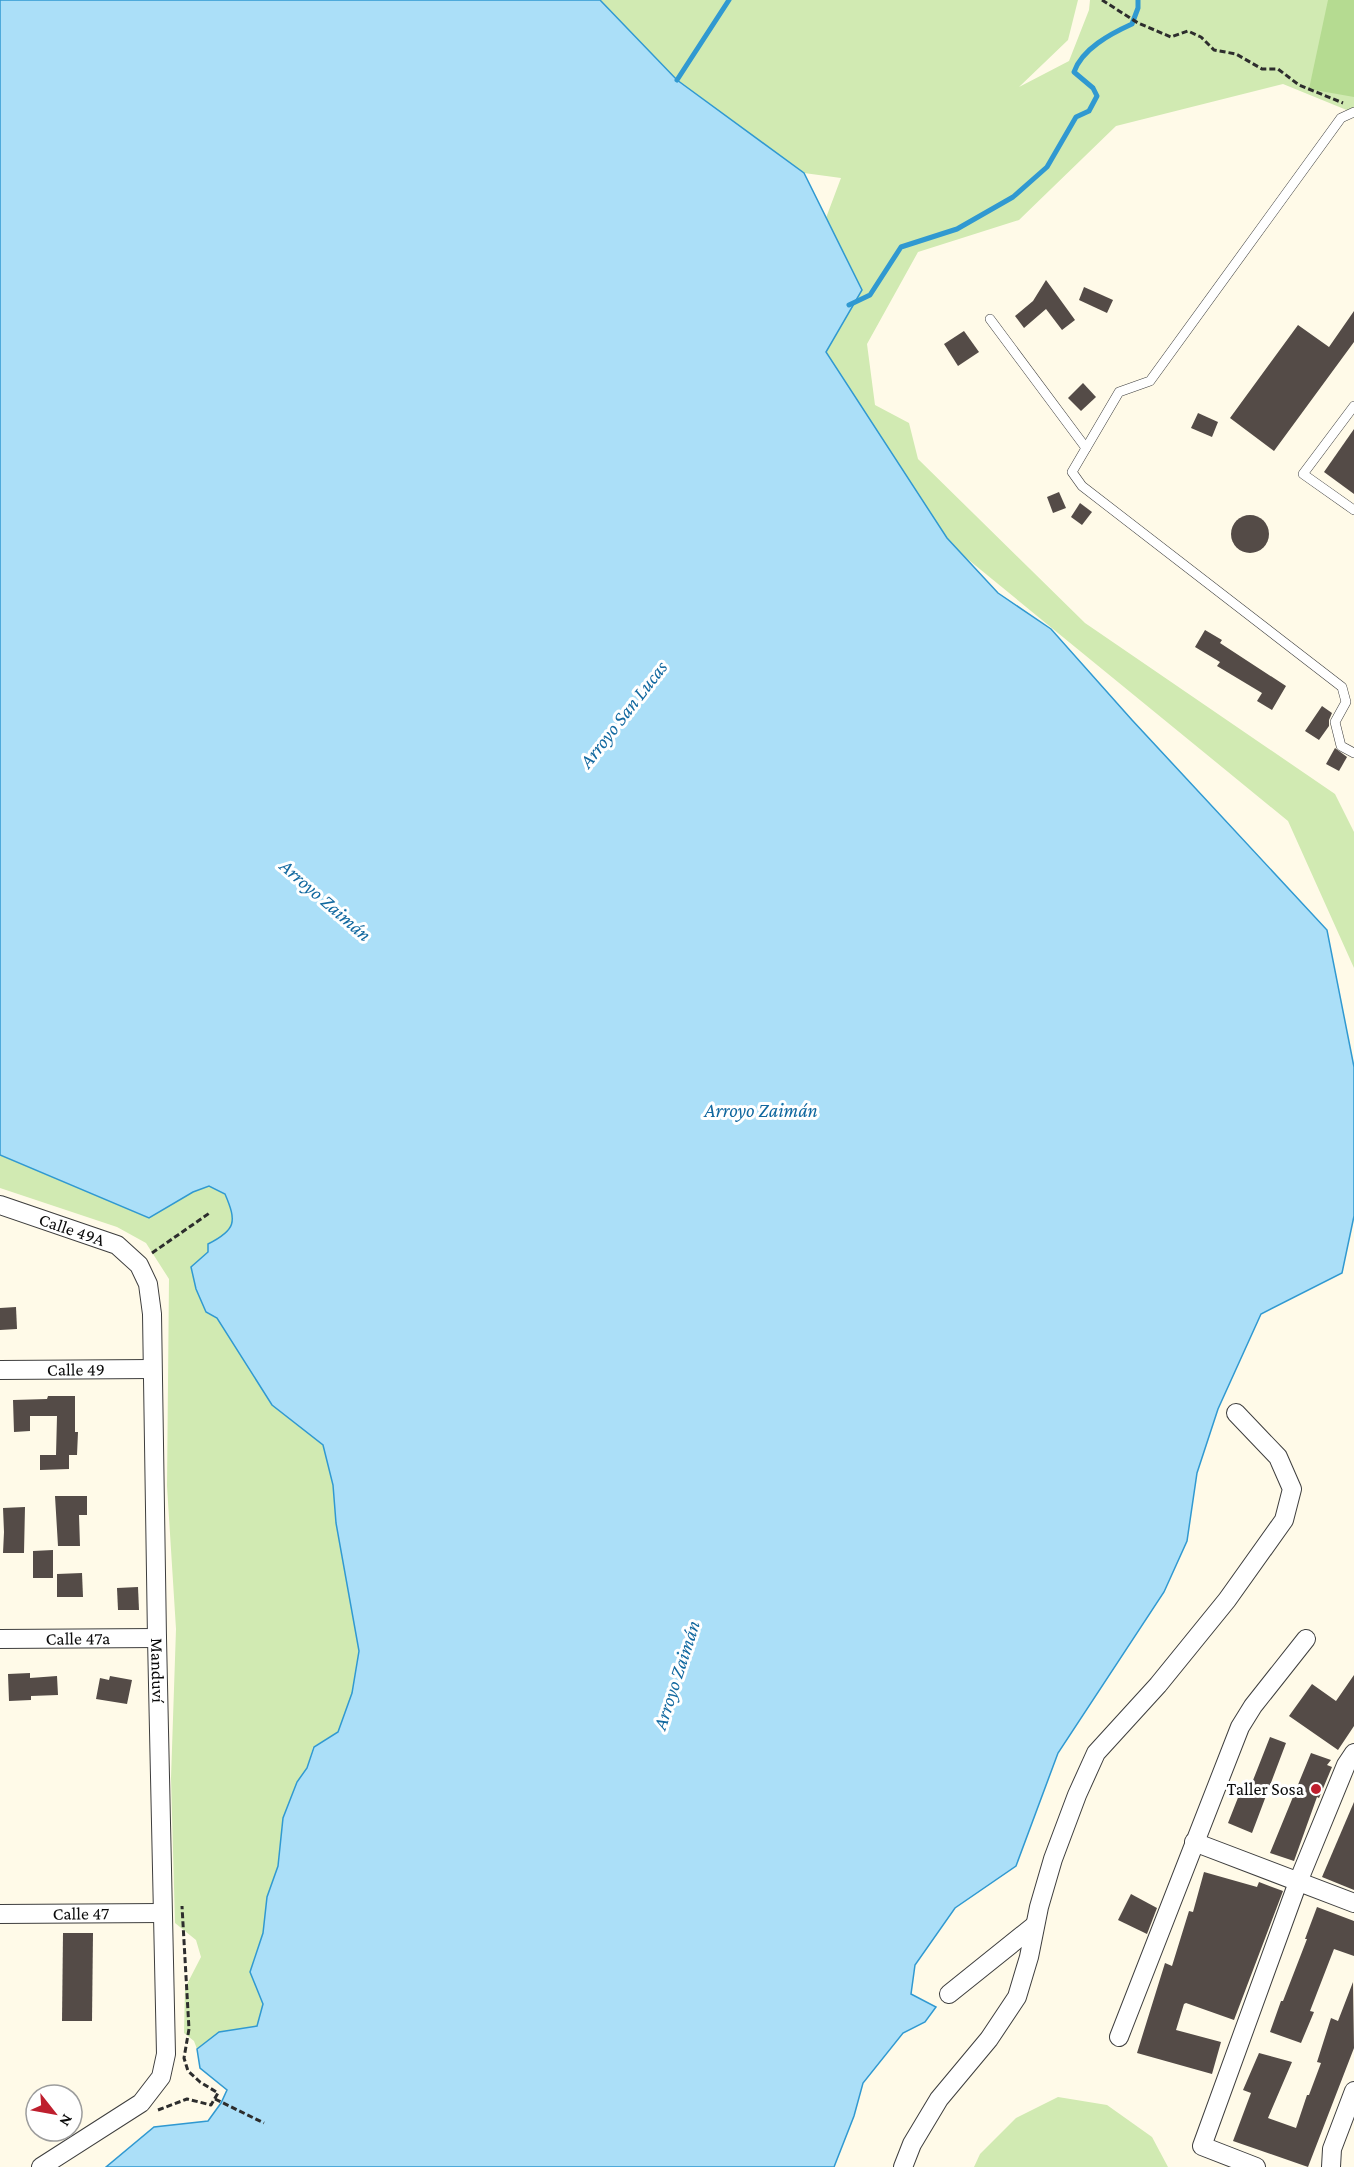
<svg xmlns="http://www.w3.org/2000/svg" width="1354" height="2167" viewBox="0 0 1354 2167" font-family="'Crimson Pro',serif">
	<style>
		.green { fill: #d1eab2 }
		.forest { fill: #b5db91 }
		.water { fill: #abdff8; stroke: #3099d1; stroke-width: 1.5 }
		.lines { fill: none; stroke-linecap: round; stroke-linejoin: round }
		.stream { stroke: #3099d1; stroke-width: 5 }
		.building { fill: #544b47 }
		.service-casing { stroke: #3e3e3e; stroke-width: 10 }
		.minor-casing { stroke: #3e3e3e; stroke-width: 20 }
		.path { stroke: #2d2d2d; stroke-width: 3; stroke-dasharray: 6 3; stroke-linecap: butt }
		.service { stroke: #fff; stroke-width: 9 }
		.minor { stroke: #fff; stroke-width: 18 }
		.poi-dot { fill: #be1f2e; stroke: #fff; stroke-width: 2 }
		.labels { text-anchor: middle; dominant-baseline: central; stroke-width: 6; stroke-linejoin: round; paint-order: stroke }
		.street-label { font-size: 18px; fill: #0b0b0b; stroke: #fff }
		.poi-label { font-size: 18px; fill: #0b0b0b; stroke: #fff; text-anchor: end }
		.water-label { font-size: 20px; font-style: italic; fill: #11689f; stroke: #fff }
	</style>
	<rect width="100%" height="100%" fill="#fffae8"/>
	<g class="green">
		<polygon points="600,0 1078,0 1068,40 1019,87 1069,61 1089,10 1090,0 1354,0 1354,113 1283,84 1116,126 1019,220 918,252 867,344 875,405 909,423 918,459 1085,623 1335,794 1354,832 1354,968 1288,821 855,467 806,271 841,178 804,173 677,80"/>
		<path d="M0 1155 149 1218 193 1192 209 1186 225 1194C237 1222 236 1230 208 1244V1252L191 1267 206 1312 217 1318 272 1405 323 1445 333 1485 336 1524 359 1651 352 1693 338 1732 313 1747 307 1768 297 1782 283 1818 278 1866 267 1897 263 1933 250 1972 263 2004 257 2027 219 2032 197 2049 194 2041 184 2033 185 1988 201 1957 196 1940 175 1923 171 1778 176 1629 167 1486 169 1279 146 1243 117 1227 0 1188Z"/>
		<polygon points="1058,2097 1107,2105 1152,2137 1168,2167 974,2167 980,2154 1016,2118"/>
	</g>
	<polygon class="forest" points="1328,0 1354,0 1354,97 1309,89"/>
	<path class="water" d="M0 0H600L677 80 804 173 862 290 826 352 947 538 998 593 1051 629 1132 720 1327 930 1354 1067V1216L1342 1273 1261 1314 1218 1409 1197 1473 1187 1541 1164 1592 1058 1753 1016 1866 955 1908 915 1965 911 1994 936 2007 925 2022 903 2033 863 2083 854 2116 834 2167H106L154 2127 208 2121 221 2103 227 2090 200 2068 197 2049 219 2032 257 2026 263 2004 250 1972 263 1933 267 1897 278 1866 283 1818 297 1782 307 1768 314 1747 338 1732 352 1693 359 1651 336 1523 333 1485 323 1445 272 1405 217 1318 206 1312 196 1289 191 1267 208 1252V1244C236 1230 237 1222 225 1194L209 1186 193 1192 149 1218 0 1155Z"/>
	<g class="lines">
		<g class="stream">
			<polyline points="677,80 729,0"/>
			<path d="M849 305 870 295 901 247 957 229 1013 197 1047 167 1076 117 1089 111 1097 96 1093 88 1074 72C1082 49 1110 34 1132 24L1138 8V0"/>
		</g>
	</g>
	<g class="building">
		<polygon points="1046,280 1075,320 1062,330 1046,309 1024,328 1015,316 1033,301"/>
		<polygon points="1084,287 1113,300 1107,313 1079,300"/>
		<polygon points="1354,311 1354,342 1274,451 1230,418 1298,325 1329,347"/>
		<polygon points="964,331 979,352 958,366 944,344"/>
		<polygon points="1083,383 1096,397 1081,411 1068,398"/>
		<polygon points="1198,413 1218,422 1212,437 1191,428"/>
		<polygon points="1354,429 1354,494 1324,472"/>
		<polygon points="1059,492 1066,508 1053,513 1047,497"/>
		<polygon points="1080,503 1092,512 1082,525 1071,517"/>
		<circle cx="1250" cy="534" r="19"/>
		<polygon points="1205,630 1222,640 1220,643 1286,686 1272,710 1257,701 1262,693 1217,666 1220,662 1195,647"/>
		<polygon points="1322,706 1332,713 1329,720 1329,726 1319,740 1305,731"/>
		<polygon points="1335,748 1347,757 1339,771 1326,764"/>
		<polygon points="16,1307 17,1329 0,1330 0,1308"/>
		<polygon points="48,1396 75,1396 75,1432 78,1432 77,1455 69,1455 69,1469 40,1470 40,1455 67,1455 56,1455 57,1416 30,1416 30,1431 14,1432 13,1400 47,1399"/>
		<polygon points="55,1496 87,1496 87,1515 79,1515 80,1546 58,1546"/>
		<polygon points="25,1507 24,1553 3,1553 4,1532 3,1508"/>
		<polygon points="53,1550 53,1578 33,1578 33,1551"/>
		<polygon points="82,1573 83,1597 57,1597 57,1574"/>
		<polygon points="138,1587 139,1610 118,1610 117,1588"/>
		<polygon points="30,1673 30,1678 57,1676 58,1695 31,1696 31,1700 9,1701 8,1674"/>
		<polygon points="1354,1675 1354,1726 1338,1750 1289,1716 1312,1684 1336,1701"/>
		<polygon points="110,1676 132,1680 127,1704 96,1699 100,1678 109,1680"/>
		<polygon points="1270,1737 1286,1743 1252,1833 1228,1823 1241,1790 1248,1793"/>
		<polygon points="1311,1753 1331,1760 1327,1765 1332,1767 1319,1798 1317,1797 1294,1861 1270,1853"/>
		<polygon points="1354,1802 1354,1890 1322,1877"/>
		<polygon points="1204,1872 1257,1887 1259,1882 1283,1891 1234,2020 1186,2003 1184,2004 1176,2030 1221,2042 1212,2074 1137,2053 1165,1963 1172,1966 1189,1911 1193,1912"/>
		<polygon points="1131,1894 1157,1908 1147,1934 1118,1920"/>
		<polygon points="1317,1907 1354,1921 1354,1956 1334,1949 1310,2011 1314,2012 1301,2043 1270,2032 1281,2001 1283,2001 1307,1939 1305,1939"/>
		<polygon points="63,1933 93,1933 92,2021 62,2021"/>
		<polygon points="1353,1982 1354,2048 1308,2167 1233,2141 1251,2093 1243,2090 1259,2053 1292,2062 1268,2118 1296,2128 1307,2095 1309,2095 1321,2063 1317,2062 1331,2018 1338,2021"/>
	</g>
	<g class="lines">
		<defs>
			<g id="service">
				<polyline points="1354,112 1341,118 1150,381 1119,392 1072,472 1082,486 1342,687 1346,702 1335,722 1341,746 1354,753"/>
				<polyline points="990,319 1086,448"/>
				<polyline points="1354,406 1303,474 1354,510"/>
			</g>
			<g id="minor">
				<path id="s1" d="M0 1205 117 1245 139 1265 148 1284 152 1314 157 1638 166 2054 161 2077 141 2103 41 2167"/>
				<path id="s2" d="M0 1370 152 1369"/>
				<path id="s3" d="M0 1639 157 1638"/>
				<polyline points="1194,1842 1354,1903"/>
				<path id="s4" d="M0 1914 162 1913"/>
				<polyline points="949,1994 1035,1925"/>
				<polyline points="1119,2037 1240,1727 1253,1706 1306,1639"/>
				<polyline points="903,2167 912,2144 939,2099 989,2039 1017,1997 1029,1957 1039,1907 1053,1859 1077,1795 1096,1753 1158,1685 1227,1600 1284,1520 1292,1489 1278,1457 1236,1413"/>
				<polyline points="1256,2167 1202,2146 1298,1882 1346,1765 1354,1753"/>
				<polyline points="1331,2167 1332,2149 1354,2091"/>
			</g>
		</defs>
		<use href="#service" class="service-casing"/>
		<use href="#minor" class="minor-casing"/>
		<g class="path">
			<polyline points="1102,0 1138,23 1171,37 1188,31 1201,37 1214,50 1236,54 1262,69 1278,69 1299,85 1343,103"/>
			<polyline points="152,1253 211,1212"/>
			<polyline points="215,2099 264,2123"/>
			<polyline points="158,2110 187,2099 211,2105 218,2093 200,2082 188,2071 184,2058 189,2029 182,1906"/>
		</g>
		<use href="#service" class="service"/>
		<use href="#minor" class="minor"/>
	</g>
	<circle class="poi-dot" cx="1316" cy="1789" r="6"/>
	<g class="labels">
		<g class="street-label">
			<text stroke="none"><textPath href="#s1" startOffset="76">Calle 49A</textPath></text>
			<text stroke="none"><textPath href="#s2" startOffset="76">Calle 49</textPath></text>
			<text stroke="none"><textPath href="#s3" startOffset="78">Calle 47a</textPath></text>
			<text stroke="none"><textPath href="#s1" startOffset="561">Manduví</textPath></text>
			<text stroke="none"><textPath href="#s4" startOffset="81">Calle 47</textPath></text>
		</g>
		<g class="poi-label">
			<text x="1304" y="1789">Taller Sosa</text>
		</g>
		<g class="water-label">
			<text transform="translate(623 714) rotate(-52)">Arroyo San Lucas</text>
			<text transform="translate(326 900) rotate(41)">Arroyo Zaimán</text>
			<text x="761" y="1110">Arroyo Zaimán</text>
			<text transform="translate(676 1675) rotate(-72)">Arroyo Zaimán</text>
		</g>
	</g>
	<g transform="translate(54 2113) rotate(121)"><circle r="28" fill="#ffffff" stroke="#9d9d9d" stroke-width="1.5"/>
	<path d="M0-4.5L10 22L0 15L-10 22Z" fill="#be1f2e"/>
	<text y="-9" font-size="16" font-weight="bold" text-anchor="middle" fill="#0b0b0b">N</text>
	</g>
</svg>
